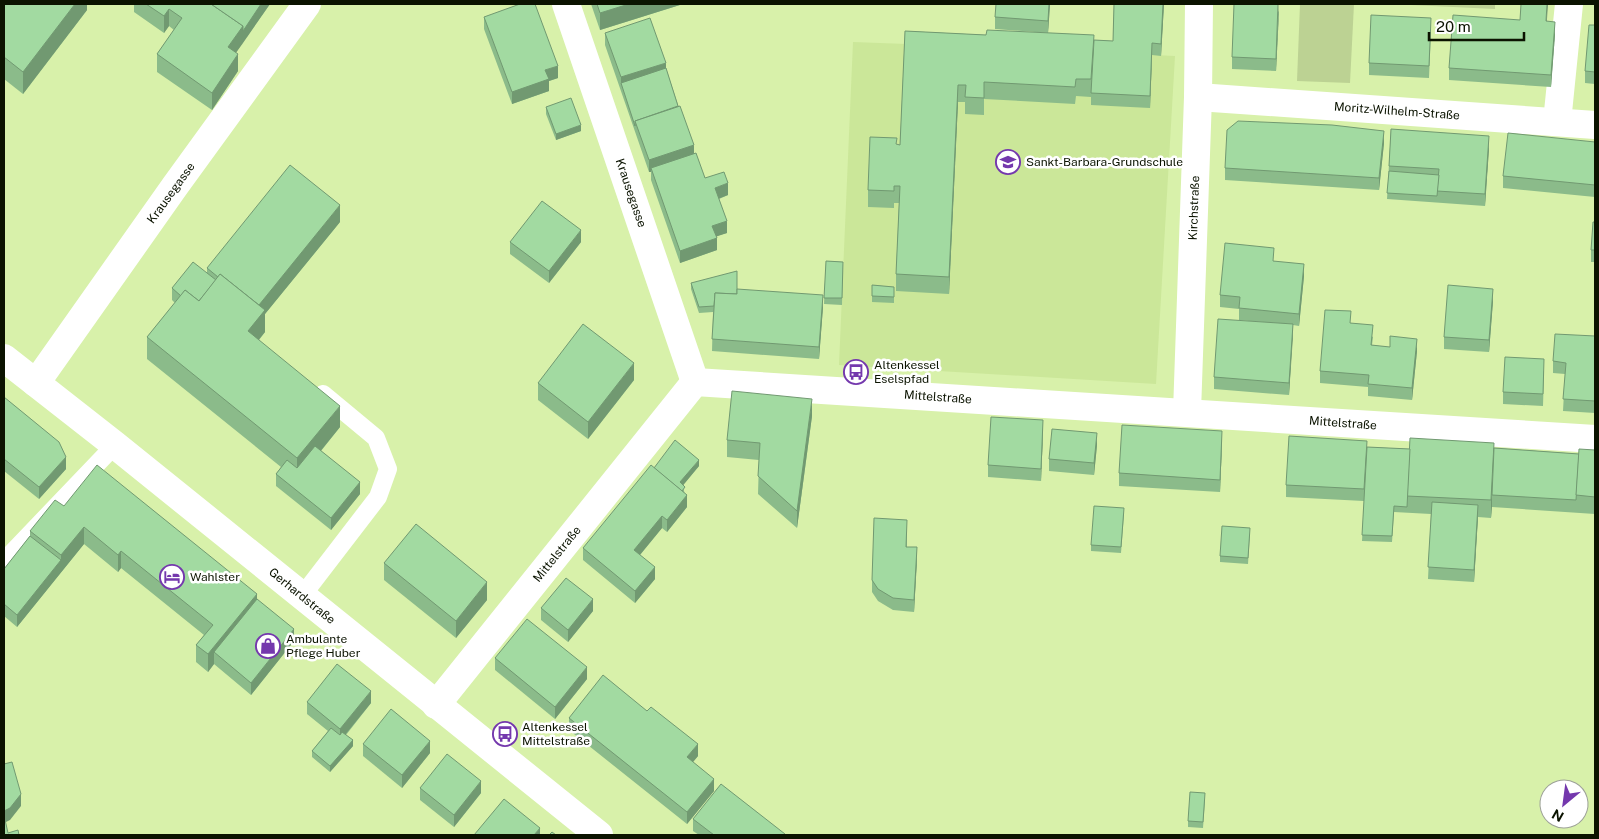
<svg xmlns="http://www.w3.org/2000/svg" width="1599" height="839" viewBox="0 0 1599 839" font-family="'Public Sans',sans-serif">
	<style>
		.built { fill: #cbe799 }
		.green { fill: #bcd293 }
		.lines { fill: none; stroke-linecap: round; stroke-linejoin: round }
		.service { stroke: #fff; stroke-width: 18 }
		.minor { stroke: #fff; stroke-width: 28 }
		.tertiary { stroke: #fff; stroke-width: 28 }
		.wall { fill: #8bbb8a }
		.shaded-wall { fill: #719971 }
		.building { fill: #a2daa1; stroke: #719971 }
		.labels { text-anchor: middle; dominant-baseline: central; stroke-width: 5; stroke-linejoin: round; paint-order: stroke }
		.street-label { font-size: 12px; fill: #0b1300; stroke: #fff }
		.poi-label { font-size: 12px; fill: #0b1300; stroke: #fff; text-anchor: start }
	</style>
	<rect width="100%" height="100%" fill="#d8f1aa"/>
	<polygon class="built" points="853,42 987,47 1175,56 1156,384 839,365"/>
	<g class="green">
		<polygon points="1300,4 1354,4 1350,83 1297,81"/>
		<polygon points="1390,4 1495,4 1495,9"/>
	</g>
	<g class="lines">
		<g class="service">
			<polyline points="4,561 115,445"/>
			<polyline points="302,596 378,497 388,469 376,438 323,394"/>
		</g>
		<g class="minor">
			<polyline points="566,4 695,382"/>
			<polyline points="1198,97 1595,125"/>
			<polyline points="1557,122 1569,4"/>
			<polyline points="695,382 1595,439"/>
			<polyline points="36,383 175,186 307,4"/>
			<polyline points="1187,412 1198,97 1199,4"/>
			<polyline points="436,705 695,382"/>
		</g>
		<polyline class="tertiary" points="4,358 115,445 599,835"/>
	</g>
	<g class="wall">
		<polygon points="4,4 87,4 87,10 23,94 4,79"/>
		<polygon points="134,4 270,4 236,52 238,71 212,110 157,72 157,54 174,30 169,26 164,33 134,12"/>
		<polygon points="591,4 683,4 600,30"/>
		<polygon points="1050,4 1048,33 995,29 995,17"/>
		<polygon points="1114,4 1164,4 1161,56 1152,55 1150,108 1091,105 1091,97 1076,96 1075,104 984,99 984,115 965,114 965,102 958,102 949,294 896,291 896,274 899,203 894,203 894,208 868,207 868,190 897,145 900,145 905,31 1113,41"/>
		<polygon points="1279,11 1276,71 1232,69 1232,57"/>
		<polygon points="484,17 558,78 549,81 549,91 512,104 484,29"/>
		<polygon points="1520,20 1547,21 1555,34 1551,87 1449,80 1449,68"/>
		<polygon points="1595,25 1595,84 1585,83 1585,71"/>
		<polygon points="1431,30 1429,78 1369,75 1369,63"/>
		<polygon points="605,33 666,68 694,154 705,178 728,195 719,199 727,233 716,236 717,250 680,263 651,180 651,172 649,172 605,45"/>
		<polygon points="546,107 581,131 556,140 546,114"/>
		<polygon points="1391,129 1489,148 1485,206 1387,199"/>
		<polygon points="1595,142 1595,197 1503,188 1503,176"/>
		<polygon points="1384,143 1379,190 1225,180 1225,168"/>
		<polygon points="340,222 265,314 265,332 259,340 340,427 321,451 360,494 331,530 276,486 276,474 281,467 147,359 147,337 175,303 172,300 172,288 207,272 207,268"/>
		<polygon points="1595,222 1595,262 1591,262 1591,250"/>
		<polygon points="510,242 581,242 549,283 510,254"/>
		<polygon points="826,261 843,262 842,305 824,304"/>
		<polygon points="1274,261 1304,276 1299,326 1293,325 1289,395 1214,389 1214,377 1260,322 1239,320 1239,309 1220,307 1220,295"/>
		<polygon points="691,283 737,294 823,307 819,359 712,351 713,312 699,313 691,289"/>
		<polygon points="872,285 894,287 894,303 872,302"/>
		<polygon points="1493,301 1489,352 1444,349 1444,337"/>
		<polygon points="1351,323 1373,337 1372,345 1417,351 1412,400 1368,396 1368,387 1320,383 1320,371"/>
		<polygon points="1595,336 1595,413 1563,411 1565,374 1553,373 1553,361"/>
		<polygon points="1544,371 1543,406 1503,404 1503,392"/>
		<polygon points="634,380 588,439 538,400 538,383"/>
		<polygon points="4,397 66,469 39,499 4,471"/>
		<polygon points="812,416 797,528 758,494 759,460 727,457 727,440"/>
		<polygon points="1043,432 1041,481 988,477 988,465"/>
		<polygon points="1222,443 1220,492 1119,486 1119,473"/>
		<polygon points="1097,445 1094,475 1049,471 1049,459"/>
		<polygon points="1367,447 1410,449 1494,448 1579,454 1595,450 1595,514 1492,507 1492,506 1491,518 1478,517 1474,582 1428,579 1431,514 1394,512 1392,542 1362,541 1364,501 1286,497 1286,485"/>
		<polygon points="699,466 683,485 687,507 667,532 662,528 640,555 655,579 635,603 583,560 583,548 654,468"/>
		<polygon points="64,506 257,599 294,641 251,695 214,664 208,672 196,662 196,645 204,635 121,568 118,572 84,544 17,627 4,616 4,569 30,536 30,531"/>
		<polygon points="1124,514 1121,553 1091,551 1091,545"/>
		<polygon points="907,532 907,547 917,559 914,612 893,610 878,601 872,592 872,580"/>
		<polygon points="1250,534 1248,564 1220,562 1220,556"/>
		<polygon points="384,563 487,600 456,638 384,580"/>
		<polygon points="541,608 593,611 568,642 541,620"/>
		<polygon points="495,658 587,679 555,719 495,670"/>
		<polygon points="307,702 371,703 346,735 353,746 330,772 312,757 312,751 328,731 307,714"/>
		<polygon points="569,718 698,756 693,762 714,791 687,824 569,730"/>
		<polygon points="363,744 430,753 402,788 363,756"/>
		<polygon points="420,788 481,793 454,827 420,800"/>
		<polygon points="1205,800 1203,828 1188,827 1188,821"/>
		<polygon points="693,819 785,835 699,835 693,831"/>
	</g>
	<g class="shaded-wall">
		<polygon points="75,4 87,4 87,10 23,94 23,72"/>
		<polygon points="261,4 270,4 243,43 243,31"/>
		<polygon points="629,4 683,4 600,30 600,13"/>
		<polygon points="1049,4 1050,4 1048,33 1048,21"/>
		<polygon points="1163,4 1164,4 1161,56 1161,44"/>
		<polygon points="1279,4 1279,11 1276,71 1276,59"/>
		<polygon points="1547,4 1548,4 1546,33 1546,21"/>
		<polygon points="169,9 169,26 164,33 164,16"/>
		<polygon points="1555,22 1555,34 1551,87 1551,75"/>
		<polygon points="243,26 243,43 228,64 228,47"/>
		<polygon points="1152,43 1152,55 1150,108 1150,96"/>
		<polygon points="238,54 238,71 212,110 212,93"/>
		<polygon points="666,63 666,75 621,83 621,77"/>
		<polygon points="558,66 558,78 549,81 549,91 512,104 512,92 545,70"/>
		<polygon points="958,85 958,102 949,294 949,277"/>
		<polygon points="581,125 581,131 556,140 556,134"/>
		<polygon points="1384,131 1384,143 1379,190 1379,178"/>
		<polygon points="1489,136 1489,148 1485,206 1485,194"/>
		<polygon points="694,145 694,157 651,168 651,172 649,172 649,160"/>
		<polygon points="728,183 728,195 715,200 715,188"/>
		<polygon points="340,205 340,222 265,314 265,332 248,353 248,331 256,308"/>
		<polygon points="727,221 727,233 712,238 712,226"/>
		<polygon points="581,230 581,242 549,283 549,271"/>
		<polygon points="717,238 717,250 680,263 680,251"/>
		<polygon points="1304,264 1304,276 1299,326 1299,314"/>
		<polygon points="1493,289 1493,301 1489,352 1489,340"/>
		<polygon points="823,295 823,307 819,359 819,347"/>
		<polygon points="1293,324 1293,336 1289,395 1289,383"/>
		<polygon points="1417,339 1417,351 1412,400 1412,388"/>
		<polygon points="634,363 634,380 588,439 588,422"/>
		<polygon points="812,399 812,416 797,528 797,511"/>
		<polygon points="340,406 340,427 297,480 297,458"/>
		<polygon points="1043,420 1043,432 1041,481 1041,469"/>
		<polygon points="1222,431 1222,443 1220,492 1220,480"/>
		<polygon points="1097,433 1097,445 1094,475 1094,463"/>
		<polygon points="66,457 66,469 39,499 39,487"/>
		<polygon points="699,460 699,466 680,489 680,482"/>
		<polygon points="360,482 360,494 331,530 331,518"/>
		<polygon points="687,495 687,507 667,532 667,520"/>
		<polygon points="1492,495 1492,506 1491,518 1491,500"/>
		<polygon points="1478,505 1478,517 1474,582 1474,570"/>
		<polygon points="662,516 662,528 634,562 634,550"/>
		<polygon points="84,527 84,544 17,627 17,615 61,560 61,555"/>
		<polygon points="917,547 917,559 914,612 914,600"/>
		<polygon points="121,551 121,568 118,572 118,555"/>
		<polygon points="655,567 655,579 635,603 635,591"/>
		<polygon points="487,582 487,600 456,638 456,621"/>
		<polygon points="257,594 257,611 214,652 214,664 208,672 208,654"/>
		<polygon points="593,599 593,611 568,642 568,630"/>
		<polygon points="294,629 294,641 251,695 251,683"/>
		<polygon points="587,667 587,679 555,719 555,707"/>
		<polygon points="371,691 371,703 340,741 340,729"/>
		<polygon points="353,740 353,746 330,772 330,766"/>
		<polygon points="430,741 430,753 402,788 402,775"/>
		<polygon points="698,744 698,756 687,769 687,757"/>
		<polygon points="714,779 714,791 687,824 687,812"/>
		<polygon points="481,781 481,793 454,827 454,815"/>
		<polygon points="21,794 21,806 10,820 4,823 4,811"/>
		<polygon points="540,828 540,835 534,835"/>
	</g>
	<g class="building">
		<polygon points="4,4 75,4 23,72 4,57"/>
		<polygon points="146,4 211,4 243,26 228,47 238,54 212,93 157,54 182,18 169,9 164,16"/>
		<polygon points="211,4 261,4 243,31 243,26"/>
		<polygon points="520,4 535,4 558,66 545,70 549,79 512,92 484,17"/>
		<polygon points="597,4 629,4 600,13"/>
		<polygon points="996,4 1049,4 1048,21 995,17"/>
		<polygon points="1114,4 1163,4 1161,44 1152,43 1150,96 1091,93 1094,40 1113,41"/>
		<polygon points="1234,4 1278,4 1276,59 1232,57"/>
		<polygon points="1521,4 1547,4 1546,21 1555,22 1551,75 1449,68 1453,15 1520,20"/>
		<polygon points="1371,15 1431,18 1429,66 1369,63"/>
		<polygon points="650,18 666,63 621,77 605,33"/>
		<polygon points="1589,25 1595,25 1595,72 1585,71"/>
		<polygon points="987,30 1094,35 1091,79 1076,79 1075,87 984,82 984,98 965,97 966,85 958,85 949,277 896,274 900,186 894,186 894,191 868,190 870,137 897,138 896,144 900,145 905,31 986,35"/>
		<polygon points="666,68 678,106 635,121 635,126 621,83"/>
		<polygon points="571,98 581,125 556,134 546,107"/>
		<polygon points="680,106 694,145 649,160 635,121"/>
		<polygon points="1238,121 1332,125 1384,131 1379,178 1225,168 1227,130"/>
		<polygon points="1391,129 1489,136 1485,194 1437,191 1439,169 1389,166"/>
		<polygon points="1508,133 1595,142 1595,185 1503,176"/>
		<polygon points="696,153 705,178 724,172 728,183 715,188 727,221 712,226 717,238 680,251 651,168"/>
		<polygon points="290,165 340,205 259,305 220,274 218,277 207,268"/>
		<polygon points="1389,171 1439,175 1437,196 1387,193"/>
		<polygon points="542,201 581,230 549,271 510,242"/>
		<polygon points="1593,222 1595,222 1595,250 1591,250"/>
		<polygon points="1225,243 1274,248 1273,261 1304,264 1299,314 1239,308 1240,297 1220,295"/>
		<polygon points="826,261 843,262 842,298 824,298"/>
		<polygon points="193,262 216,280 199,301 185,290 181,296 172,288"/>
		<polygon points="737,271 737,294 715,293 714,306 699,307 691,283"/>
		<polygon points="220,274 265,310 248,331 340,406 297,458 147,337 185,290 199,301"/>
		<polygon points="872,285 894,287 894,297 872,296"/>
		<polygon points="1448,285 1493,289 1489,340 1444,337"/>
		<polygon points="737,289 823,295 819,347 712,339 715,293 737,294"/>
		<polygon points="1325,310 1351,311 1350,323 1373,325 1371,345 1390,347 1390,336 1417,339 1412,388 1368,384 1369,375 1320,371"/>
		<polygon points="1218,319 1293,324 1289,383 1214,377"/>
		<polygon points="583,324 634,363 588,422 538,383"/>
		<polygon points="1555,334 1595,336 1595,401 1563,399 1566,363 1553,361"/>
		<polygon points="1505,357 1544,359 1543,394 1503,392"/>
		<polygon points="732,391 812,399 797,511 758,476 760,443 727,440"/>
		<polygon points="4,397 59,442 66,457 39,487 4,459"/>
		<polygon points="991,417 1043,420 1041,469 988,465"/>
		<polygon points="1122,425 1222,431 1220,480 1119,473"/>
		<polygon points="1052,429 1097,433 1094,463 1049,459"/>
		<polygon points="1289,436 1367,441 1364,489 1286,485"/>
		<polygon points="1410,438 1494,443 1491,500 1407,496"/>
		<polygon points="675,440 699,460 680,482 685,487 682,491 654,468"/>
		<polygon points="315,446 360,482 331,518 276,474 287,460 297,468"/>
		<polygon points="1367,447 1410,449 1407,507 1394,506 1392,536 1362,535"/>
		<polygon points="1494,448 1579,454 1576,500 1492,495"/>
		<polygon points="1579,449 1595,450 1595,497 1576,495"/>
		<polygon points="97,465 257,594 208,654 196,645 213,625 121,551 118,555 84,527 61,555 30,531 55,500 64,506"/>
		<polygon points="651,465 687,495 667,520 662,516 634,550 655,567 635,591 583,548"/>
		<polygon points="1432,502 1478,505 1474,570 1428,567"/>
		<polygon points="1094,506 1124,508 1121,547 1091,545"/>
		<polygon points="874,518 907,520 906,547 917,547 914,600 893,598 878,589 872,580"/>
		<polygon points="416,524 487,582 456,621 384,563"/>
		<polygon points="1222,526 1250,528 1248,558 1220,556"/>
		<polygon points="30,536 61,560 17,615 4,604 4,569"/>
		<polygon points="566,578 593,599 568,630 541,608"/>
		<polygon points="257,599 294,629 251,683 214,652"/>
		<polygon points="527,619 587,667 555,707 495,658"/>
		<polygon points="337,664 371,691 340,729 307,702"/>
		<polygon points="603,675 647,711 651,707 698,744 687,757 714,779 687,812 569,718"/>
		<polygon points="391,709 430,741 402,775 363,744"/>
		<polygon points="331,728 340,735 342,732 353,740 330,766 312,751"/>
		<polygon points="447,754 481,781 454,815 420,788"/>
		<polygon points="12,762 21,794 10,808 4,811 4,764"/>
		<polygon points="721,784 785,834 784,835 714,835 693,819"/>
		<polygon points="1190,792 1205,793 1203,822 1188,821"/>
		<polygon points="504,799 540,828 534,835 474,835"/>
		<polygon points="4,815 8,833 18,830 19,835 4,835"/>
		<polygon points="552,832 556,835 549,835"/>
	</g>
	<defs>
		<symbol id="school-ring" viewBox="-11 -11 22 22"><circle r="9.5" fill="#fff" stroke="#7438ad" stroke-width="1.5"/><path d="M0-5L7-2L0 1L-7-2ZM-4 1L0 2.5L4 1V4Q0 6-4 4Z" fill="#7438ad"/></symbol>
		<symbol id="bus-ring" viewBox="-11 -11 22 22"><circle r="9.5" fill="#fff" stroke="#7438ad" stroke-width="1.5"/><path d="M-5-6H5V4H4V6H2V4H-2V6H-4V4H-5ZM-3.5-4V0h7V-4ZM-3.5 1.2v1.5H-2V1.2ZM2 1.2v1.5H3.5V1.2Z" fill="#7438ad"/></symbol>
		<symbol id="hotel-ring" viewBox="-11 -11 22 22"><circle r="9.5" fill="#fff" stroke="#7438ad" stroke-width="1.5"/><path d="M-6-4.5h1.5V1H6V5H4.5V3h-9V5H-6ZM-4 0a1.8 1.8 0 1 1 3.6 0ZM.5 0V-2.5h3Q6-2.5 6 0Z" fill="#7438ad"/></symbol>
		<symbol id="shop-ring" viewBox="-11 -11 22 22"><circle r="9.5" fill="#fff" stroke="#7438ad" stroke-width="1.5"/><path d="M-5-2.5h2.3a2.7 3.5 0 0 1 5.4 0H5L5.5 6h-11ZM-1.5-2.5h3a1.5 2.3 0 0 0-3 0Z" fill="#7438ad"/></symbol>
	</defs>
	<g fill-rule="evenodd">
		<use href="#school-ring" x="994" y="148" width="28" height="28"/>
		<use href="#bus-ring" x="842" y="358" width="28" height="28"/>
		<use href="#hotel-ring" x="158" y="563" width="28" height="28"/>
		<use href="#shop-ring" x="254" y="632" width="28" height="28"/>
		<use href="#bus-ring" x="491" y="720" width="28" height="28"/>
	</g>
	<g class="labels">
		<g class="street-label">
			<text transform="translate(1397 111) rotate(4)">Moritz-Wilhelm-Straße</text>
			<text transform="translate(171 193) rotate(-54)">Krausegasse</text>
			<text transform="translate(631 193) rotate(71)">Krausegasse</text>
			<text transform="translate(1194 208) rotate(-88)">Kirchstraße</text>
			<text transform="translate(938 397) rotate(4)">Mittelstraße</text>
			<text transform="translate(1343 423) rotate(4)">Mittelstraße</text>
			<text transform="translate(557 554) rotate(-51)">Mittelstraße</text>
			<text transform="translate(302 596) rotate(39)">Gerhardstraße</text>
		</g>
		<g class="poi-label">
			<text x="1026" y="162">Sankt-Barbara-Grundschule</text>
			<text x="874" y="365">Altenkessel<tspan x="874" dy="14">Eselspfad</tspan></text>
			<text x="190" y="577">Wahlster</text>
			<text x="286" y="639">Ambulante<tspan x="286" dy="14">Pflege Huber</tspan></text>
			<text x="522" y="727">Altenkessel<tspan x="522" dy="14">Mittelstraße</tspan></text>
		</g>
	</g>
	<rect width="1599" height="839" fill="none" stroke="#0b1300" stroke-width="10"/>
	<g transform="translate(1564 804) rotate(209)"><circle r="24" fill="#ffffff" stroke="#9da199"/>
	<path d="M0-4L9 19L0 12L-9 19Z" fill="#7438ad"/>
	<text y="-8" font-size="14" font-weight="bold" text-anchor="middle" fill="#0b1300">N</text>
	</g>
	<path d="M1429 32v8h95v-8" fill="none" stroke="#0b1300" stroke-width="2.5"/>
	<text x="1436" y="32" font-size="15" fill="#0b1300" stroke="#ffffff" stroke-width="4" paint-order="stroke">20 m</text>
</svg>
